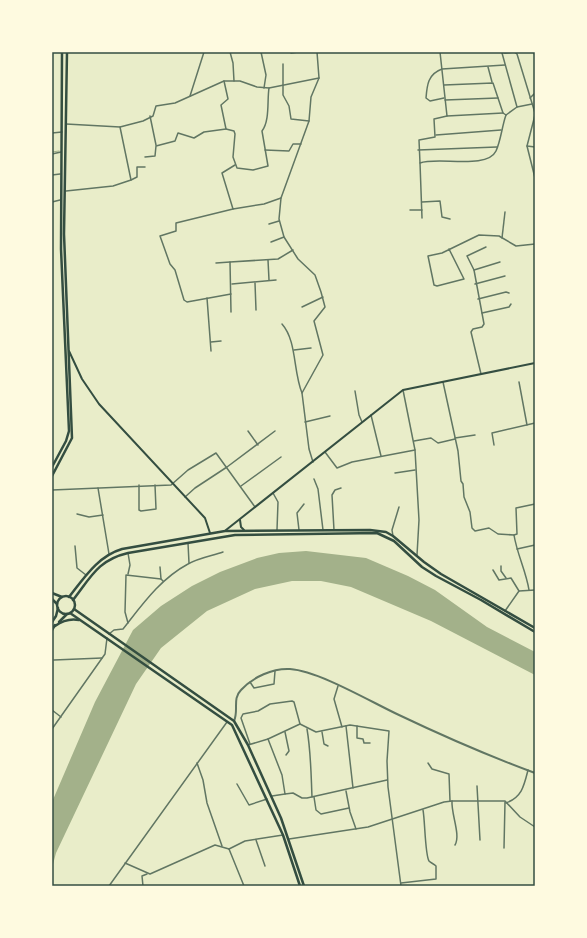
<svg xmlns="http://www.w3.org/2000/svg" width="587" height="938" viewBox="0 0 587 938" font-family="Arial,sans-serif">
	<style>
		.water { fill: #a3b18a }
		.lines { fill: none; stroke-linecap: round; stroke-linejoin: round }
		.stream { stroke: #a3b18a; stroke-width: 1 }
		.minor { stroke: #617663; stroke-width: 1.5 }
		.tertiary { stroke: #617663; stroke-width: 2 }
		.secondary { stroke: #344e41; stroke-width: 2 }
		.trunk { stroke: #344e41; stroke-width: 2.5 }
		.neatline { fill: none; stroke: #344e41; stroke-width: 1.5 }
	</style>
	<rect width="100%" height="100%" fill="#e9edc9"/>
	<polygon class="water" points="306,551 366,558 408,576 435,590 487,627 535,652 535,675 431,621 351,587 321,581 292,581 255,589 207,611 161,648 136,684 56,853 52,868 52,802 95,702 133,630 161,606 192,586 220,572 257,558 279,553"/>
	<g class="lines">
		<polyline class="stream" points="52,152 59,151"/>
		<g class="minor">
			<polyline points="230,52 233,63 234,81"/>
			<polyline points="261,52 266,75 264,88"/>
			<polyline points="440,52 447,116 503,113"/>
			<polyline points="502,52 505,53 514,52 517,54 535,113"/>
			<polyline points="534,52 535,56"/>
			<polyline points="291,53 298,52"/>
			<polyline points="502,53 517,107"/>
			<polyline points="283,64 283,95 289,106 291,119 309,121"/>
			<polyline points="488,67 492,82"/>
			<path d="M224 81 228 99 221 105 226 129 234 131 235 134 233 157 237 168 253 170 268 166 262 131C270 121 267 100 269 88"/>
			<polyline points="444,85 493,83 503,113 506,115"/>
			<polyline points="190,96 204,52"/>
			<path d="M444 98 430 101 426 98C427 85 428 74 442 69L505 65"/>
			<polyline points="530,98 535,93"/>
			<polyline points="445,100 498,98"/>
			<polyline points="535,115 527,146 535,178"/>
			<polyline points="150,116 156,145"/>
			<polyline points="66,124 120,127 143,121 153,116 156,106 175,103 224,81 240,81 257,87 269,88 319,78"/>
			<polyline points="52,133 62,132"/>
			<polyline points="436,135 501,130"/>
			<polyline points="527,146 535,147"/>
			<polyline points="265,150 289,151 293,144 301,144"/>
			<polyline points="418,150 497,147"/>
			<polyline points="52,154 61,152"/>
			<polyline points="145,157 155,156 156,146 175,141 178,133 194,138 204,132 226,129"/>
			<polyline points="420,163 419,140 435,137 434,119 447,116"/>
			<polyline points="235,165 222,173 233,209 264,204 281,198"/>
			<polyline points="52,175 60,174"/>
			<polyline points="131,180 137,177 137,167 145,167"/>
			<polyline points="66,191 113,186 131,180 120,127"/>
			<polyline points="52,202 60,200"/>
			<polyline points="422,202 440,201 442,217 450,219"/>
			<polyline points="410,210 422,210"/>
			<path d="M422 218 420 163C437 156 487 170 496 151 501 140 502 126 506 115L517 107 532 104"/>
			<polyline points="269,224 279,221"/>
			<polyline points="502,238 505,212"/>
			<polyline points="271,242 284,237"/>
			<polyline points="449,249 464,279 437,286 434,285 428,256 442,253 479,235 499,236 516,246 535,244"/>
			<polyline points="268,260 269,280"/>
			<polyline points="216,263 230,262"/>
			<polyline points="474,270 500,262"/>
			<polyline points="255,283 256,310"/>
			<polyline points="232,284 276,280"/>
			<polyline points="475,284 505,276"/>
			<polyline points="231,294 187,302 184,300 175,270 170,264 160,236 176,231 176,223 233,209"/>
			<polyline points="207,298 211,351"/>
			<polyline points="478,299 506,292 509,293"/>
			<polyline points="302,307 323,297"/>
			<polyline points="231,312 230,262 278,259 293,250"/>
			<polyline points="482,313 509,307 511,304"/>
			<path d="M282 324C297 341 293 371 302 393"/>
			<polyline points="211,342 221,341"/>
			<polyline points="294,350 311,348"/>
			<polyline points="481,374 471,332 473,329 482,327 484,324 474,270 467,256 486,247"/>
			<path d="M443 382 458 451 461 481 463 484 464 497 470 512 472 528 475 531 489 528 498 534 514 535C517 554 526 571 529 590"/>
			<polyline points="519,382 527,425"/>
			<polyline points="403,390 415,450 419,520 417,555"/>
			<polyline points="355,391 359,415 362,422"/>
			<polyline points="371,415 381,456"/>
			<polyline points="305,422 330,416"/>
			<polyline points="248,431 258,445"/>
			<polyline points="455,438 475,435"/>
			<polyline points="414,441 431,438 438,443 455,439"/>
			<polyline points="494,445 492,433 535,423"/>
			<polyline points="325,452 337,468 352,462 415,450"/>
			<polyline points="313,462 309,449 302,393 323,355 314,321 325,307 321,292 315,275 298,259 284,237 279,219 281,198 309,121 311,97 319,78 317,52"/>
			<polyline points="395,473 415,470"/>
			<polyline points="314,479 318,489 323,530"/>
			<polyline points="139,485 139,510 141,511 156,509 155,485"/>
			<polyline points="241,486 281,457"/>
			<polyline points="98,488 109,554"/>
			<polyline points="52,490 171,485 188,470 216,453 255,507"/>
			<polyline points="273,493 278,502 277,530"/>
			<polyline points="185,497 195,488 227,467 275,431"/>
			<polyline points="77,514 89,517 103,515"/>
			<polyline points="299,530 297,513 304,504"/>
			<polyline points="334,530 332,495 335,490 341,488"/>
			<polyline points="514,535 517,534 516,508 535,504"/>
			<polyline points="393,536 392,530 399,507"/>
			<polyline points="188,543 189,563"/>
			<polyline points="75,546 77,568 86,575"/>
			<polyline points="517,549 535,545"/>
			<polyline points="501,566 501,571 506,578"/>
			<polyline points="160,567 161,579 163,581"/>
			<polyline points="493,570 499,580 511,578 519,591"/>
			<polyline points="128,574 130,565 128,553"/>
			<polyline points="505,611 519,591 535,590"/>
			<polyline points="128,623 125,612 126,575 161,579"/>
			<path d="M109 634 114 630 123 629C142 605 160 579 188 564 198 558 211 556 223 552"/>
			<polyline points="54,660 102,658"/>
			<polyline points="250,682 254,688 274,684 275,671"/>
			<polyline points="338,686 334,699 342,727"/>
			<polyline points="52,710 61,717"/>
			<polyline points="346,726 353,788"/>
			<polyline points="357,726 357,738 363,739 364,743 370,743"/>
			<polyline points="52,729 105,654 107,638"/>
			<path d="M307 729C311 752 311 774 312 797"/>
			<polyline points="285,732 289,751 286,755"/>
			<polyline points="322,732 324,744 328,746"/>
			<polyline points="268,739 300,724 316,732 350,725 389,731 387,761 388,787 401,886"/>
			<polyline points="250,744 241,718 243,714 258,711 270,704 292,701 294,702 300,724"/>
			<polyline points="248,745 268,739 282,775 285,794 293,793 302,798 307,798 387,780"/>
			<polyline points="197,763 203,780 207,803 222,846"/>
			<polyline points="428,763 432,769 449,774 450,801"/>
			<polyline points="237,784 249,805 267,799"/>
			<polyline points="477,786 480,840"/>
			<polyline points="346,791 350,812 356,829"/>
			<polyline points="272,796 285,794"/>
			<polyline points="314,797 316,810 321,814 349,808"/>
			<path d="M452 801C451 814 461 835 455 845"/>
			<path d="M506 803C522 797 524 786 528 770"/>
			<polyline points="289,839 368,827 444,802 452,801 505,801 520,817 535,827"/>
			<polyline points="256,840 265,866"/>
			<polyline points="504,848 505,802"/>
			<polyline points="229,849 245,841 283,835"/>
			<polyline points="229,849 244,886"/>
			<polyline points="125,863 150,874 215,845 229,849"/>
			<path d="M401 883 436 879V866C434 864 431 863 429 861 425 855 425 820 423 810"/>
			<polyline points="109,886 227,722"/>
			<polyline points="143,886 142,876 147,874"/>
		</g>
		<path class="tertiary" d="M234 721C239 710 232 699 241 690 253 677 273 668 290 669 319 671 371 702 399 715 443 736 489 756 535 773"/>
		<g class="secondary">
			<polyline points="69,351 82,379 99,404 205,518 210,533"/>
			<polyline points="240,520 241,527 244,530"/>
			<polyline points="226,530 403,390 535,363"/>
		</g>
		<g class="trunk">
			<polyline points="52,467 66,441 69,431 61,249 62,52"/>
			<polyline points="52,476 72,438 64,234 67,52"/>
			<polyline points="52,593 62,597"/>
			<circle cx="66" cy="605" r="9"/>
			<path d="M69 597C84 578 98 556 122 549L225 531 370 530 386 532 393 536 424 562 441 574 535 628"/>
			<polyline points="52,599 57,604"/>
			<path d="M73 600C91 577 98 560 128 553L235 535 377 533 394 541 422 567 436 576 481 600 535 632"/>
			<polyline points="74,609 234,721 248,745 281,818 304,886"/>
			<polyline points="70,613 232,725 283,835 300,886"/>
			<polyline points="52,622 56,616 58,608"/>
			<polyline points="59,622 67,614"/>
			<path d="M55 626C62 621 69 618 79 620"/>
			<polyline points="52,630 55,625"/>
		</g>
	</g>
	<rect width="587" height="938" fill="none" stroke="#fefae0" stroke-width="106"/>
	<rect x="53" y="53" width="481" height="832" class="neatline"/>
</svg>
